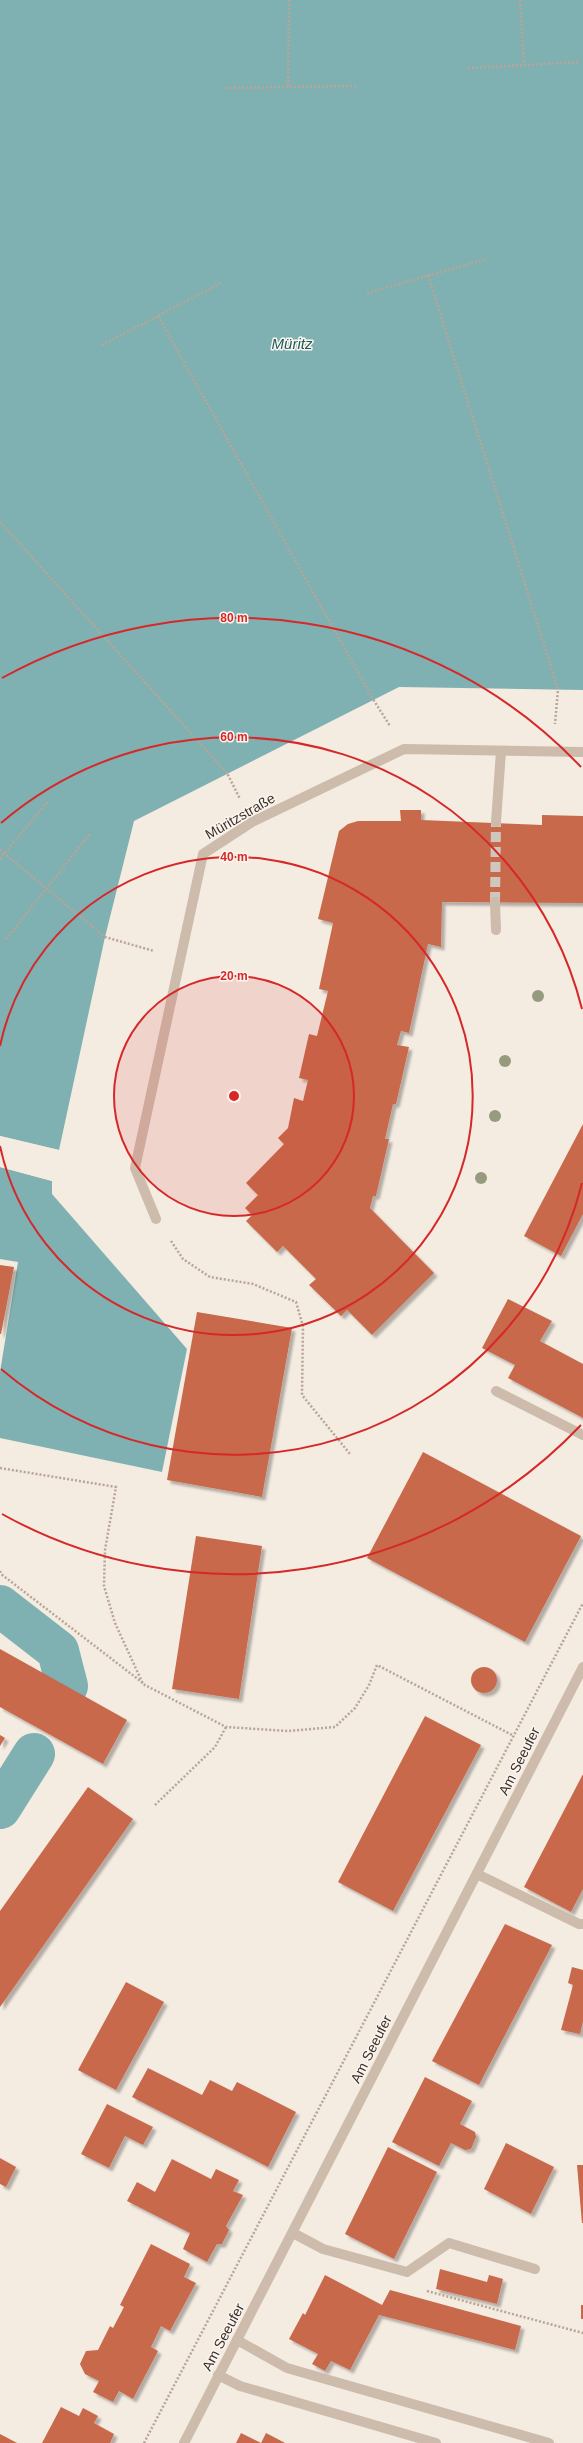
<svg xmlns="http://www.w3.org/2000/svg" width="583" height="2443" viewBox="0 0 583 2443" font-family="Helvetica,sans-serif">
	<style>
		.water { fill: #7fb0b2 }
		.pier { fill: #f4ebe1 }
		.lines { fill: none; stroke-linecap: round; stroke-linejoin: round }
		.canal { stroke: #7fb0b2; stroke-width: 42 }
		.building { fill: #c8694b; filter: url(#shadow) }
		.minor-tunnel { stroke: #cfc6bd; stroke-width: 10; stroke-dasharray: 10 5; stroke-linecap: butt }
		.path { stroke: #b9a596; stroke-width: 2.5; stroke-dasharray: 2 2; stroke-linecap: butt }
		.minor { stroke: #cdbbac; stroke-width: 10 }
		.tree { fill: #969b7f }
		.ring { fill: none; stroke: #d62828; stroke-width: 2 }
		.labels { text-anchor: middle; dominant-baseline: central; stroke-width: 3; stroke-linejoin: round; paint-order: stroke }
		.street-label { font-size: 14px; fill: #3b302b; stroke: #fbf5ee }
		.water-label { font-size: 15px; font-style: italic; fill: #1f5a5e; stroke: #fbf5ee }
		.centre { fill: #d62828; stroke: #fbf5ee; stroke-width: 2 }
		.ring-label { font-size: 12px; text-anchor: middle; font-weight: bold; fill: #d62828; stroke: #fbf5ee; stroke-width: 3; stroke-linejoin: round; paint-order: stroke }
	</style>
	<defs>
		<filter id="shadow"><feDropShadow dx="3.5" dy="3.5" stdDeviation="1" flood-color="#0004"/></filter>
	</defs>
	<rect width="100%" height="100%" fill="#f4ebe1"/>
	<g class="water">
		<polygon points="0,0 583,0 583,690 399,687 134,821 105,937 59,1150 0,1136"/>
		<polygon points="0,1167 52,1181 52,1194 187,1349 162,1472 0,1438 0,1372 18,1262 0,1259"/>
	</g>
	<g class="pier">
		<polygon points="0,1136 59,1150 59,1152 0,1138"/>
		<polygon points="0,1165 53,1179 52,1181 0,1167"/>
	</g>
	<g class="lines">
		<g class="canal">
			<polyline points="0,1606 58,1651 67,1686"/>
			<polyline points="0,1808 34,1754"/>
		</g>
	</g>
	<g class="building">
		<polygon points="400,810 421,810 421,820 542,825 542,815 583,816 583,903 442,902 441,947 428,944 409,1033 401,1031 397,1045 409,1047 396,1104 393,1104 385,1139 389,1139 376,1196 373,1196 370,1208 434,1273 372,1335 347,1310 341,1316 309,1285 316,1279 283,1246 277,1252 246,1221 252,1215 245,1208 258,1195 246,1183 284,1144 278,1138 288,1128 294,1098 303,1101 308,1080 299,1078 309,1034 317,1036 328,991 319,989 333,923 318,919 339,831 348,824 358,821 401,821"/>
		<polygon points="583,1124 583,1214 561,1256 524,1236"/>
		<polygon points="0,1265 14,1267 1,1334 0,1334"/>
		<polygon points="508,1299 552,1321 540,1341 583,1364 583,1418 508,1378 515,1365 482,1348"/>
		<polygon points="197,1312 292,1328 262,1497 167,1480"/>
		<polygon points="423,1452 581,1536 525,1642 367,1558"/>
		<polygon points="196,1536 262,1546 239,1699 172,1689"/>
		<polygon points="0,1649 127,1720 103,1764 0,1707"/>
		<circle cx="484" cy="1680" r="13"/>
		<polygon points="425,1716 481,1745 393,1911 338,1882"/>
		<polygon points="0,1735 5,1738 0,1746"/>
		<polygon points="583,1774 583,1889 571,1912 524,1887"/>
		<polygon points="88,1787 133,1819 0,2007 0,1911"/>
		<polygon points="505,1924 552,1945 479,2085 432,2061"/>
		<polygon points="572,1967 583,1970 583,2021 580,2034 561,2030 573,1985 568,1983"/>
		<polygon points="126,1982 164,2002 116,2090 78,2070"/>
		<polygon points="148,2068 202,2095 210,2080 232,2091 237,2082 296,2112 268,2167 132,2097"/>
		<polygon points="425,2077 472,2101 460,2124 475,2132 476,2137 471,2149 465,2150 451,2143 439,2166 392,2142"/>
		<polygon points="107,2104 153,2127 143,2145 125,2136 109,2168 81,2154"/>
		<polygon points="506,2143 554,2167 531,2214 484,2189"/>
		<polygon points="388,2147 437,2172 394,2259 345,2234"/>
		<polygon points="0,2158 16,2167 6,2187 0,2184"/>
		<polygon points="172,2159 211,2179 216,2169 239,2180 233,2191 243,2195 226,2226 229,2230 222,2244 217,2244 207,2262 183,2249 190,2233 127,2201 137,2182 155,2192"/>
		<polygon points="577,2165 583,2165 583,2223 582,2223"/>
		<polygon points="151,2244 190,2264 184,2277 196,2283 170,2331 161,2326 151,2347 158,2351 133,2399 119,2391 113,2402 93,2392 99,2381 85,2374 80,2364 86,2351 98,2350 110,2326 113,2328 124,2307 120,2305"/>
		<polygon points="440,2269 487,2282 489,2275 503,2279 497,2304 436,2289"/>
		<polygon points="325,2275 382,2305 390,2290 521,2326 515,2350 379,2315 350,2370 331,2361 325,2371 312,2364 318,2354 289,2339 303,2313 305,2315"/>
		<rect x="581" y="2305" width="2" height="14"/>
		<polygon points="61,2407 79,2416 83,2408 98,2416 94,2423 114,2434 110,2443 42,2443"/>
		<polygon points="241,2433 261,2443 266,2433 285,2443 236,2443"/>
		<polygon points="0,2434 17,2443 0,2443"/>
	</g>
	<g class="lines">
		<polyline class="minor-tunnel" points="495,902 496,822"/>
		<g class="path">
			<polyline points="520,0 524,64"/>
			<polyline points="468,68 580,62"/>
			<polyline points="288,86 289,0"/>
			<polyline points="226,88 356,86"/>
			<polyline points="428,275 558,689 555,724"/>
			<polyline points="367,293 487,259"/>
			<polyline points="158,316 373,699 390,726"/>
			<polyline points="102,345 221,283"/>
			<polyline points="0,522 227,773 240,799"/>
			<polyline points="0,850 105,937 154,951"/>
			<polyline points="0,859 49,800"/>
			<polyline points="6,939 90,834"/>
			<polyline points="171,1241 183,1259 210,1277 253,1284 296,1302 303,1326 302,1395 350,1454"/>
			<polyline points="0,1468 116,1487 105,1550 104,1586 115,1623 143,1684 226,1727 288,1731 335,1727 355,1708 369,1685 377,1665 514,1736"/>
			<polyline points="0,1571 1,1574 143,1683"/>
			<polyline points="155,1805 215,1747 226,1727"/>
			<polyline points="427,2291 583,2333"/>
			<polyline points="144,2443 583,1603"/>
		</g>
		<g class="minor">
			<polyline points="496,822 501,751"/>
			<polyline points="495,902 496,930"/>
			<polyline points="156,1219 135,1168 203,854 252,822 404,749 583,752"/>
			<polyline points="496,1391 583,1435"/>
			<polyline points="477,1874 579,1924 583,1924"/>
			<polyline points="293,2233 323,2249 407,2272 449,2243 535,2269"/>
			<polyline points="237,2340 287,2368 549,2443"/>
			<polyline points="218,2375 240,2386 436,2443"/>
			<polyline points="184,2443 583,1667"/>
		</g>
	</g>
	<g class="tree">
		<circle cx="538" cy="996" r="6"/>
		<circle cx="505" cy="1061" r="6"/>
		<circle cx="495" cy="1116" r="6"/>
		<circle cx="481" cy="1178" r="6"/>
	</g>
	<circle cx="234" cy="1096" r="120" fill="#d62828" fill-opacity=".12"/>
	<g class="ring">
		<circle cx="234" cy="1096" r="120"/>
		<path d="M0 1046A239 239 0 1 1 0 1146"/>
		<path d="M582 1183A359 359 0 0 1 1 1369M1 823A359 359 0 0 1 582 1009"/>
		<path d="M581 1425A478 478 0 0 1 2 1514M2 678A478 478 0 0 1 581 767"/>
	</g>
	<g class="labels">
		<g class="street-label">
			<text transform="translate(240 816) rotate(-30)">Müritzstraße</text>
			<text transform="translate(519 1761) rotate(-63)">Am Seeufer</text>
			<text transform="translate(371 2049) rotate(-63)">Am Seeufer</text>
			<text transform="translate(223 2337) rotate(-62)">Am Seeufer</text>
		</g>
		<g class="water-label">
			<text x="292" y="343">Müritz</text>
		</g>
	</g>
	<circle cx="234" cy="1096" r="6" class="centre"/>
	<g class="ring-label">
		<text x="234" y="622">80 m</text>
		<text x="234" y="741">60 m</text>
		<text x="234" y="861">40 m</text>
		<text x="234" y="980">20 m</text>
	</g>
</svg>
